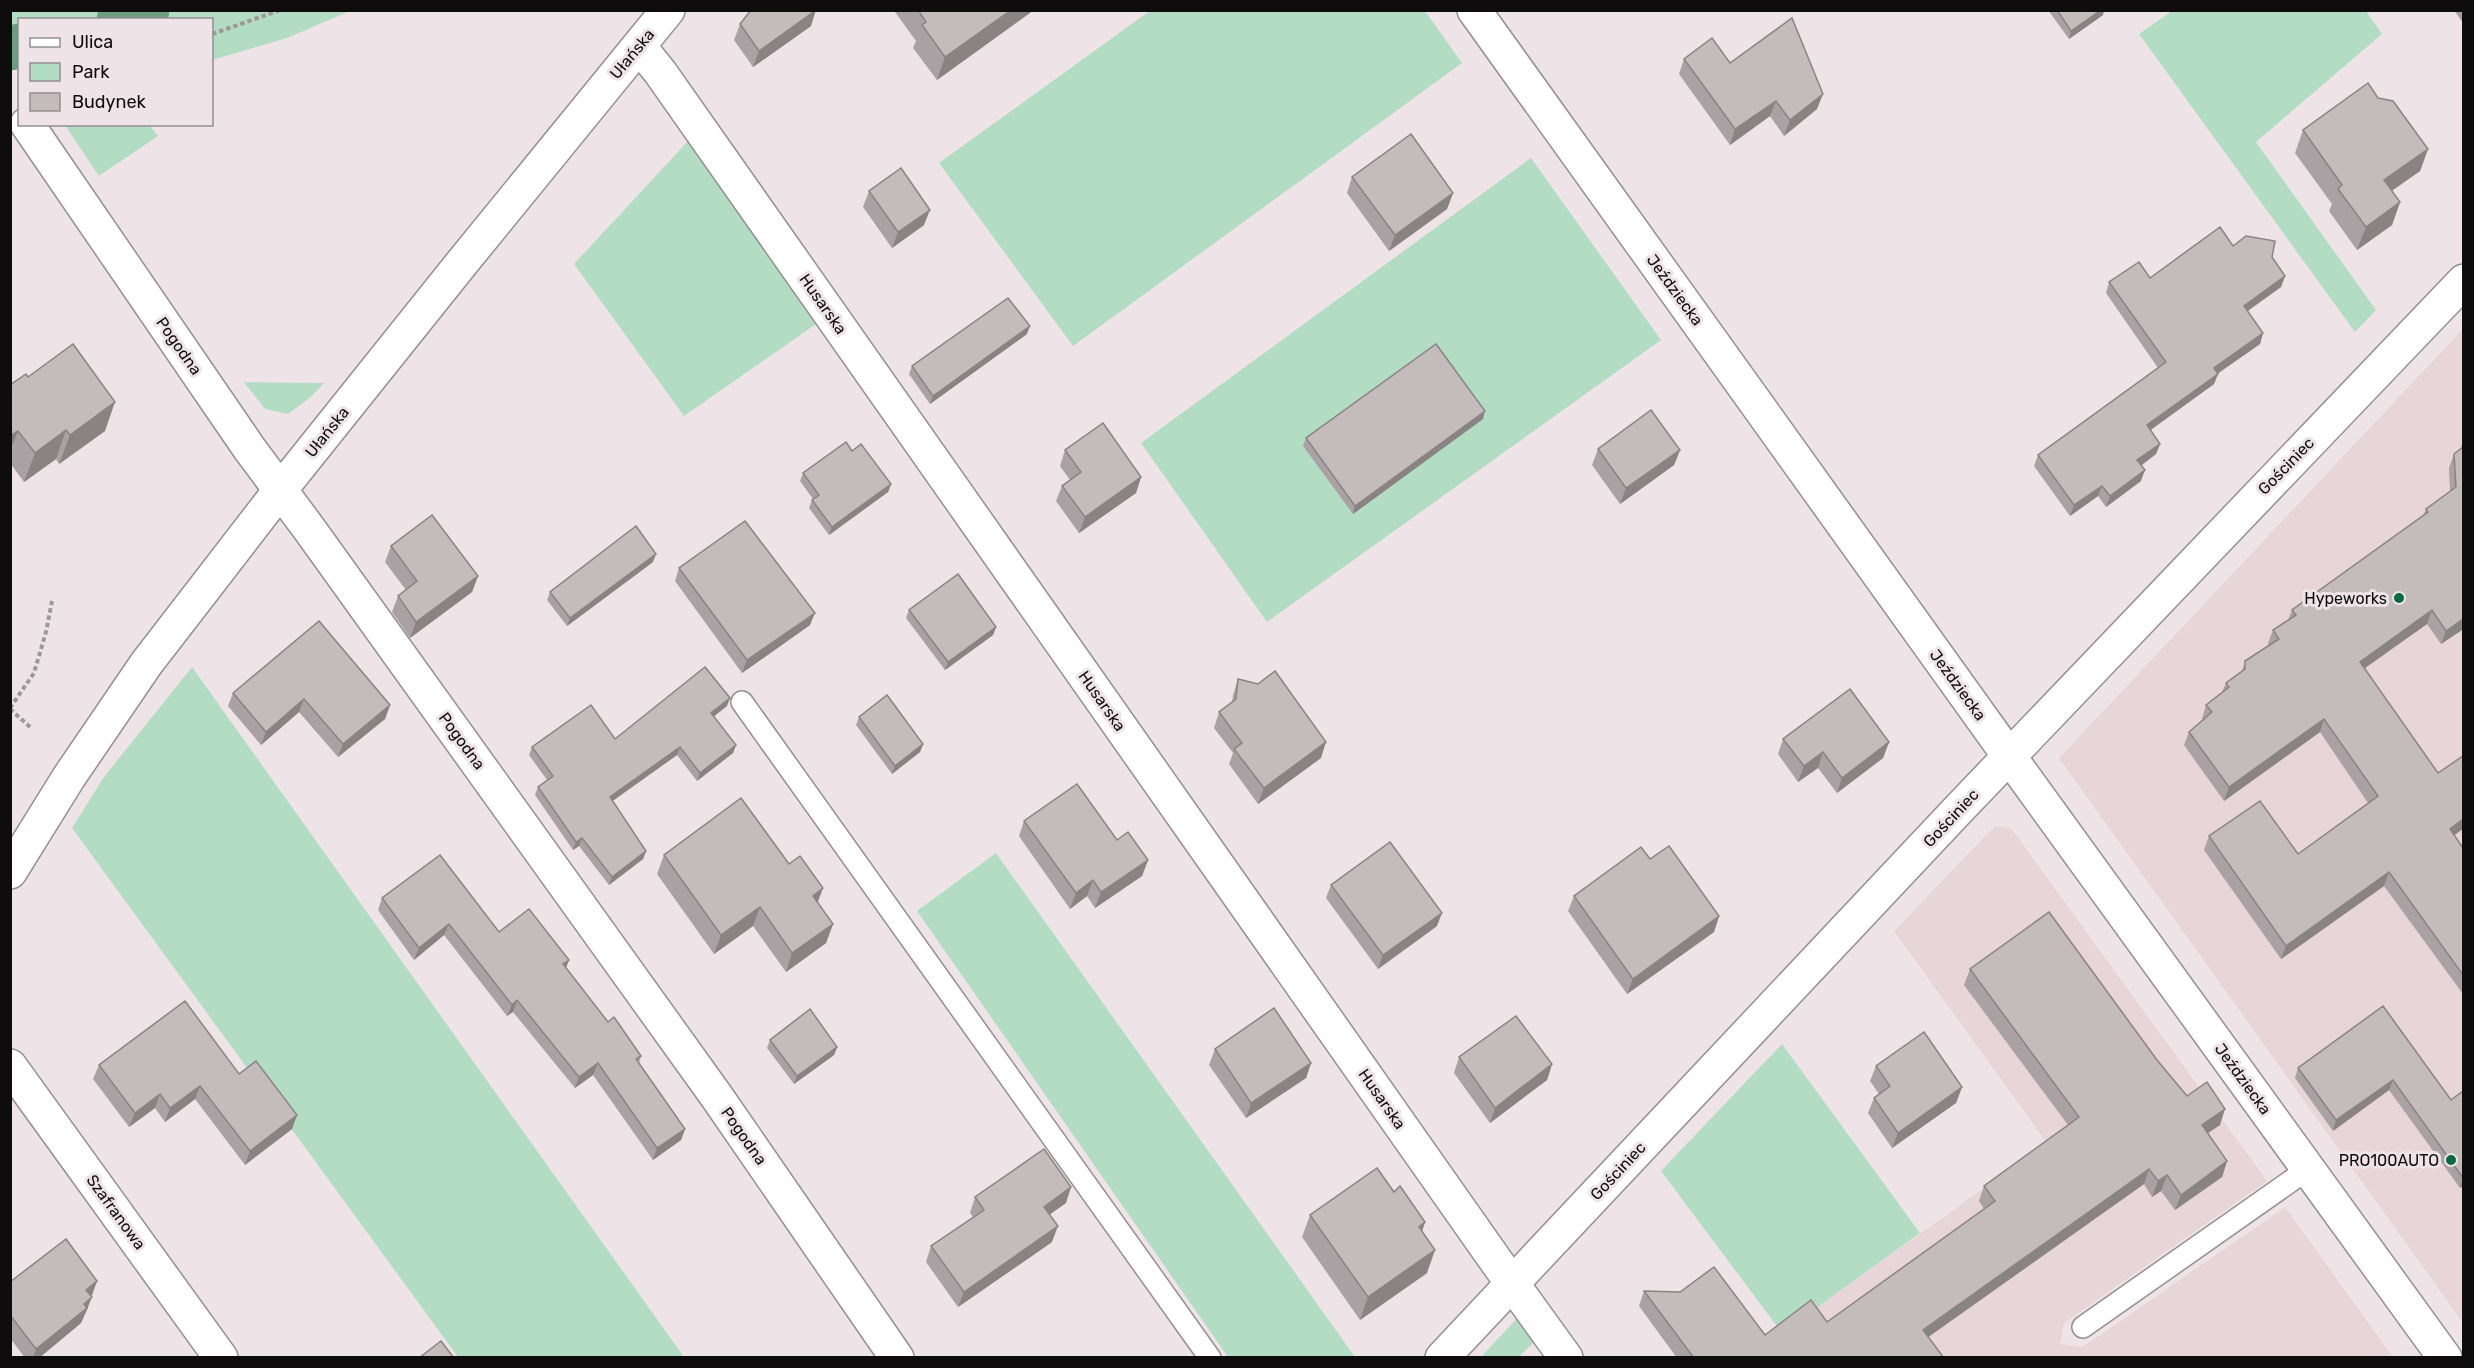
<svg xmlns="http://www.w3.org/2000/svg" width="2474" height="1368" viewBox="0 0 2474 1368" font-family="Rubik,sans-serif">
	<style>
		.built { fill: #e7d5d9 }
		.green { fill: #b3ddc2 }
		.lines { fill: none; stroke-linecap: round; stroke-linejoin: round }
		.canal { stroke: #6c9d7f; stroke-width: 45 }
		.lane-casing { stroke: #968e90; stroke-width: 24 }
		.street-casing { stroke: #968e90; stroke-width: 36 }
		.path { stroke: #9f989a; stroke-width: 4; stroke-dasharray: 4.5 3; stroke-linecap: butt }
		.lane { stroke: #fff; stroke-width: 21 }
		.street { stroke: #fff; stroke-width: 33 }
		.wall { fill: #a9a1a3 }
		.shaded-wall { fill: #898384 }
		.building { fill: #c4bbbd; stroke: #898384; stroke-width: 1.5 }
		.poi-dot { fill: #086a3f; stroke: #eee4e7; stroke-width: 2 }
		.labels { text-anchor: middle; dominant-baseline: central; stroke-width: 6; stroke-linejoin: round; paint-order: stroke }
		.street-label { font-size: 16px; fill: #0f0c0d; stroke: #eee4e7 }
		.poi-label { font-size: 16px; fill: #0f0c0d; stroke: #eee4e7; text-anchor: end }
	</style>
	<rect width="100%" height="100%" fill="#eee4e7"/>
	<g class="built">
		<polygon points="2463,329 2463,1323 2059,758"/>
		<polygon points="1995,826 2011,828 2267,1181 2064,1323 2060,1344 2083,1347 2285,1207 2393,1357 1799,1358 1782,1333 2047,1143 1894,931"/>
	</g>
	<g class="green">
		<polygon points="1151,10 1425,11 1462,63 1073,346 939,163"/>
		<polygon points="10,11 11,10 350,11 287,38 212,60 212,20 20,20 19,58 11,45"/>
		<polygon points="2172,11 2366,11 2382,34 2256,142 2376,310 2355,332 2139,34"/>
		<polygon points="65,125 149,125 158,136 99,176"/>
		<polygon points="690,139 819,322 684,416 574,264"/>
		<polygon points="1531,158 1661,340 1267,622 1141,443"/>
		<polygon points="244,382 324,383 312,396 288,414 265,409"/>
		<polygon points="192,667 684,1357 458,1357 72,828 104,777"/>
		<polygon points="996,853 1355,1357 1228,1357 917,911"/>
		<polygon points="1782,1044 1920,1233 1782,1333 1661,1171"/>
		<polygon points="1521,1314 1539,1337 1519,1357 1480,1358"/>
	</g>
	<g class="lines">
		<g class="canal">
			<polyline points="119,20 147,10"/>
			<polyline points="10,48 20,46"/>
		</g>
		<defs>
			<g id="lane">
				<polyline points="742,702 1210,1358"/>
				<polyline points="2083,1327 2308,1169"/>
			</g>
			<g id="street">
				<polyline points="1474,10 2009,756 2445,1358"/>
				<polyline points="639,46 660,72 1496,1261 1566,1358"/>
				<polyline points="27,124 249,448 310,530 717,1097 897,1358"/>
				<polyline points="10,872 69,777 146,664 281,489 461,264 668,10"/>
				<polyline points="10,1066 221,1358"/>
				<polyline points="1442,1358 1955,813 2464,281"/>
			</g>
		</defs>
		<use href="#lane" class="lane-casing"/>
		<use href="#street" class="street-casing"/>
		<g class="path">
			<polyline points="212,34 280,10"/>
			<polyline points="10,708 34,673 46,632 52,601"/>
			<polyline points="10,709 30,727"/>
		</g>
		<use href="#lane" class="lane"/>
		<use href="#street" class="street"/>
	</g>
	<g class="wall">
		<polygon points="896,10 1034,10 937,80 913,48 916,41 895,12"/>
		<polygon points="2048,10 2104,10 2103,15 2069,39"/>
		<polygon points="2454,10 2463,10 2463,23"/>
		<polygon points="740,24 811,26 753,67 734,40"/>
		<polygon points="1684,59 1730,63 1817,109 1784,136 1770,116 1730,145 1679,74"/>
		<polygon points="2378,98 2428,149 2420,171 2392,191 2400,202 2392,225 2357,250 2329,211 2332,204 2295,153 2303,130"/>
		<polygon points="1352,177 1453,193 1447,209 1389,251 1347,193"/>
		<polygon points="869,191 924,225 892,248 863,207"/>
		<polygon points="2233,246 2272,257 2285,276 2281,287 2248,311 2263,333 2260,344 2218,373 2214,384 2151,430 2160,444 2156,454 2141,466 2141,481 2106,507 2098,496 2070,516 2034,466 2038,455 2158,368 2106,293 2109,282 2150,278"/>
		<polygon points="1027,334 930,404 909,374 912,366"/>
		<polygon points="28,377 105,431 59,464 56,459 24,482 10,463 10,385"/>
		<polygon points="1483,419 1353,514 1303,446 1306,438"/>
		<polygon points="2463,440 2463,632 2462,630 2441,644 2427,624 2365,668 2454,835 2463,848 2463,994 2384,886 2281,959 2204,850 2209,836 2298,854 2368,803 2320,732 2224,801 2184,745 2189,732 2203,720 2202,719 2206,705 2222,692 2226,683 2242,671 2245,661 2269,646 2268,643 2273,630 2288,620 2292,610 2423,516 2426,509 2450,491 2449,468 2454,454 2461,449"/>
		<polygon points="1598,449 1680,450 1674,465 1620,504 1592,465"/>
		<polygon points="1065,450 1141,477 1136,493 1079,533 1056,501 1062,486 1070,480 1060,466"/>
		<polygon points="852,451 891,484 888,492 829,535 809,508 812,500 813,499 800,481 803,473"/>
		<polygon points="391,546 478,576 472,592 410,638 392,612 398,596 406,590 385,562"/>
		<polygon points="653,562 567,626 547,600 550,592"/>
		<polygon points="679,568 810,625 742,673 675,581"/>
		<polygon points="909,610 996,627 993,635 945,670 906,618"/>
		<polygon points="1238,679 1321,758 1258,804 1229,764 1233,753 1214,728 1219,712 1232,703 1233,695"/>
		<polygon points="233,693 390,705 385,719 338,757 299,712 261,745 228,706"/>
		<polygon points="727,706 714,716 736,745 733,753 697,781 677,755 612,801 646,851 643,859 609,885 579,846 573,850 535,795 538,787 547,780 529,755 532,747 615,739"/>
		<polygon points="859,717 923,744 920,752 892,774 856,725"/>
		<polygon points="1783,739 1889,742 1883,758 1837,793 1818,768 1798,782 1778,754"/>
		<polygon points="1024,821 1117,840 1148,860 1142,876 1095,908 1087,896 1070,909 1019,836"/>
		<polygon points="664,855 789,864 833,924 826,943 786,972 753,926 714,954 657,874"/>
		<polygon points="1650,859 1719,916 1714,932 1627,994 1568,911 1574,896"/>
		<polygon points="1331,885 1437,926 1378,969 1326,898"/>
		<polygon points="382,898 499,932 569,960 566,968 608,1022 641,1056 639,1063 685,1129 681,1140 653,1160 593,1075 575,1088 513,1012 507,1016 444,935 414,960 378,910"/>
		<polygon points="1970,969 2157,1060 2187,1096 2220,1125 2207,1133 2227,1161 2222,1177 2175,1210 2161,1191 2152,1197 2144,1184 1928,1337 1944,1358 1677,1358 1639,1306 1644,1291 1765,1335 1827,1322 1984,1209 1979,1201 1984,1186 2068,1125 1964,985"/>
		<polygon points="2383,1006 2451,1100 2463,1091 2463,1186 2460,1188 2389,1090 2333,1131 2295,1078 2298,1068"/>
		<polygon points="770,1040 837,1047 834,1055 794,1084 767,1048"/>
		<polygon points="1215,1049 1311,1063 1306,1078 1246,1118 1209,1065"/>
		<polygon points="1459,1057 1552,1064 1547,1080 1490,1123 1454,1073"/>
		<polygon points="99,1065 239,1074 297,1115 292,1129 245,1165 195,1099 165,1122 155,1108 129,1127 93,1079"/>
		<polygon points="1876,1066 1962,1087 1956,1103 1892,1148 1868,1113 1874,1098 1879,1094 1870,1081"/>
		<polygon points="1394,1192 1425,1222 1422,1232 1427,1273 1360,1320 1302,1237 1310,1215"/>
		<polygon points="975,1197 1066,1203 1050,1214 1052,1242 958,1307 926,1262 931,1246 973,1217 970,1213"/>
		<polygon points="97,1281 86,1313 85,1314 81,1323 39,1358 25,1358 10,1338 10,1282"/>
	</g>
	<g class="shaded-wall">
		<polygon points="816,10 811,26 753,67 759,51"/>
		<polygon points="1011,10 1034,10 937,80 945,57"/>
		<polygon points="2101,10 2104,10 2103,15 2069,39 2071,31"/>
		<polygon points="1823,94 1817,109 1784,136 1790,120"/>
		<polygon points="1776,101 1770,116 1730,145 1735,129"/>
		<polygon points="2428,149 2420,171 2375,202 2384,180"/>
		<polygon points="1453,193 1447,209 1389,251 1395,235"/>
		<polygon points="2400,202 2392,225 2357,250 2366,227"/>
		<polygon points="930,210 924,225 892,248 898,232"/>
		<polygon points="2285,276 2281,287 2240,316 2244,306"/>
		<polygon points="1030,326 1027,334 930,404 933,396"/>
		<polygon points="2263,333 2260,344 2210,379 2214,368"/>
		<polygon points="2218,374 2214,384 2143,435 2147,425"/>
		<polygon points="115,402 105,431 59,464 70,435"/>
		<polygon points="1485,411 1483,419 1353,514 1355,506"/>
		<polygon points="66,430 56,459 24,482 35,453"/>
		<polygon points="18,431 10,451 10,436"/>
		<polygon points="2160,444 2156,454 2133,471 2137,460"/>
		<polygon points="1680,450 1674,465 1620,504 1626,488"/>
		<polygon points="2145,470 2141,481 2106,507 2110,496"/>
		<polygon points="1141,477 1136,493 1079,533 1085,517"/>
		<polygon points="891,484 888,492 829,535 832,527"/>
		<polygon points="2102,486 2098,496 2070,516 2074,505"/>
		<polygon points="656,554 653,562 567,626 570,618"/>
		<polygon points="478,576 472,592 410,638 416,622"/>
		<polygon points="2432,610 2427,624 2355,675 2360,662"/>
		<polygon points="815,613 810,625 742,673 747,660"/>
		<polygon points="2463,619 2463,627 2462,630 2441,644 2446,631"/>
		<polygon points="996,627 993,635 945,670 948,662"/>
		<polygon points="730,698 727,706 708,721 711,713"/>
		<polygon points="304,699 299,712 261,745 266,732"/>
		<polygon points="390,705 385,719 338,757 343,744"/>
		<polygon points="2324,719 2320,732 2224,801 2229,787"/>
		<polygon points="1326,742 1321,758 1258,804 1264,788"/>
		<polygon points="1889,742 1883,758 1837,793 1842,778"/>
		<polygon points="923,744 920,752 892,774 895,766"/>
		<polygon points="736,745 733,753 697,781 700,773"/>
		<polygon points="680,747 677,755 607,805 610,797"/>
		<polygon points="1823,752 1818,768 1798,782 1804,766"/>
		<polygon points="2463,819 2463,829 2445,842 2450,829"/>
		<polygon points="582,838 579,846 573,850 576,842"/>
		<polygon points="646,851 643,859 609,885 612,877"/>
		<polygon points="1148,860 1142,876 1095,908 1101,892"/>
		<polygon points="2389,872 2384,886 2281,959 2286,946"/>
		<polygon points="1093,880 1087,896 1070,909 1076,893"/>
		<polygon points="823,888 816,907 813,896"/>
		<polygon points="760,907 753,926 714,954 721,935"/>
		<polygon points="1442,913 1437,926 1378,969 1383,955"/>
		<polygon points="1719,916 1714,932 1627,994 1633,979"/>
		<polygon points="449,924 444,935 414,960 419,948"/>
		<polygon points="833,924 826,943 786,972 792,953"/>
		<polygon points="569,960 564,972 563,964"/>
		<polygon points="517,1000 513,1012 507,1016 512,1005"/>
		<polygon points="837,1047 834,1055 794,1084 797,1076"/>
		<polygon points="598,1063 593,1075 575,1088 579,1077"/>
		<polygon points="1311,1063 1306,1078 1246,1118 1251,1103"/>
		<polygon points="1552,1064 1547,1080 1490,1123 1495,1108"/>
		<polygon points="2393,1080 2389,1090 2333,1131 2336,1120"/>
		<polygon points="200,1086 195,1099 165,1122 170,1108"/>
		<polygon points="1962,1087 1956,1103 1892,1148 1898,1133"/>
		<polygon points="160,1094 155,1108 129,1127 135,1113"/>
		<polygon points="2225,1109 2220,1125 2196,1141 2202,1125"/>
		<polygon points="297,1115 292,1129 245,1165 250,1151"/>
		<polygon points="685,1129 681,1140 653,1160 657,1148"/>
		<polygon points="2227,1161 2222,1177 2175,1210 2181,1195"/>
		<polygon points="2149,1169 2144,1184 1917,1345 1923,1330"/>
		<polygon points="2167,1175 2161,1191 2152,1197 2158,1181"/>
		<polygon points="2463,1178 2463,1186 2460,1188"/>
		<polygon points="1071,1187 1066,1203 1039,1222 1044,1207"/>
		<polygon points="1425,1222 1417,1244 1419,1227"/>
		<polygon points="1058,1226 1052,1242 958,1307 964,1292"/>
		<polygon points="1435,1250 1427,1273 1360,1320 1368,1297"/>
		<polygon points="97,1281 91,1297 86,1290"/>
		<polygon points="92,1297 81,1323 39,1358 33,1358 36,1349"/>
	</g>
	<g class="building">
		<polygon points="751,10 816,10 759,51 740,24"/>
		<polygon points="918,10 1011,10 945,57 922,25 926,22"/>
		<polygon points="2057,10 2101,10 2071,31"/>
		<polygon points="1792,18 1823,94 1790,120 1776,101 1735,129 1684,59 1712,38 1730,63"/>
		<polygon points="2368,83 2378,98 2393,101 2428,149 2384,180 2400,202 2366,227 2338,189 2342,185 2303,130"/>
		<polygon points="1411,134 1453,193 1395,235 1352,177"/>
		<polygon points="901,168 930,210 898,232 869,191"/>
		<polygon points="2220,227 2233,246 2246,236 2275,241 2272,257 2285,276 2244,306 2263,333 2214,368 2218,374 2147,425 2160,444 2137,460 2145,470 2110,496 2102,486 2074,505 2038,455 2166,362 2109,282 2139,262 2150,278"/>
		<polygon points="1008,298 1030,326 933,396 912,366"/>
		<polygon points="73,344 115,402 70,435 66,430 35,453 18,431 10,436 10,385 26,374 28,377"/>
		<polygon points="1436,344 1485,411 1355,506 1306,438"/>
		<polygon points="1651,410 1680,450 1626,488 1598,449"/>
		<polygon points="1103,423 1141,477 1085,517 1062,486 1081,472 1065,450"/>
		<polygon points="846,442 852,451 861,444 891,484 832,527 812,500 819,495 803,473"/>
		<polygon points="2463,447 2463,619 2446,631 2432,610 2360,662 2438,773 2463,756 2463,819 2450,829 2463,848 2463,975 2389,872 2286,946 2209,836 2260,801 2298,854 2378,796 2324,719 2229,787 2189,732 2212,712 2206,705 2229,687 2226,683 2245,669 2245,661 2279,639 2273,630 2296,615 2292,610 2428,512 2426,509 2456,487 2454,454"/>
		<polygon points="432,515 478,576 416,622 398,596 417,581 391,546"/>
		<polygon points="745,521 815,613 747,660 679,568"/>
		<polygon points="636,526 656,554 570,618 550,592"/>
		<polygon points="958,574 996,627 948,662 909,610"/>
		<polygon points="319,621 390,705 343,744 304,699 266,732 233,693"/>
		<polygon points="705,667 730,698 711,713 736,745 700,773 680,747 610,797 646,851 612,877 582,838 576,842 538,787 553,776 532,747 591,705 615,739"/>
		<polygon points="1275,671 1326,742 1264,788 1234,749 1242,743 1219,712 1236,699 1238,679 1258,684"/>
		<polygon points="1850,689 1889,742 1842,778 1823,752 1804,766 1783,739"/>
		<polygon points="887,695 923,744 895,766 859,717"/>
		<polygon points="1077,784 1117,840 1128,832 1148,860 1101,892 1093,880 1076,893 1024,821"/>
		<polygon points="741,798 789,864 800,856 823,888 813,896 833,924 792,953 760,907 721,935 664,855"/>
		<polygon points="1390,842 1442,913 1383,955 1331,885"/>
		<polygon points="1669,846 1719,916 1633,979 1574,896 1641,847 1650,859"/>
		<polygon points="440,855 499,932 529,909 569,960 563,964 608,1022 614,1017 641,1056 636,1059 685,1129 657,1148 598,1063 579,1077 517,1000 512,1005 449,924 419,948 382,898"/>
		<polygon points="2049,912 2157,1060 2187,1096 2207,1082 2225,1109 2202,1125 2227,1161 2181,1195 2167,1175 2158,1181 2149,1169 1923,1330 1944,1358 1694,1358 1644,1291 1680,1292 1714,1267 1765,1335 1811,1300 1827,1322 1995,1201 1984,1186 2079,1117 1970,969"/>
		<polygon points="185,1001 239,1074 256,1061 297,1115 250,1151 200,1086 170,1108 160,1094 135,1113 99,1065"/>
		<polygon points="2383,1006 2451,1100 2463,1091 2463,1178 2393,1080 2336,1120 2298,1068"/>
		<polygon points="1274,1008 1311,1063 1251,1103 1215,1049"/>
		<polygon points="810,1009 837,1047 797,1076 770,1040"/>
		<polygon points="1516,1016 1552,1064 1495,1108 1459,1057"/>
		<polygon points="1924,1032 1962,1087 1898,1133 1874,1098 1890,1086 1876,1066"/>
		<polygon points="1044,1149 1071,1187 1044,1207 1058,1226 964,1292 931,1246 984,1210 975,1197"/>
		<polygon points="1377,1168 1394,1192 1400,1186 1425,1222 1419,1227 1435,1250 1368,1297 1310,1215"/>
		<polygon points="66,1239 97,1281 86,1290 92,1297 84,1304 87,1308 36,1349 10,1315 10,1282"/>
		<polygon points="441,1341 454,1358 419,1358"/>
	</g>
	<g class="poi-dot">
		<circle cx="2399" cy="598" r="6"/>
		<circle cx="2451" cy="1160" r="6"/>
	</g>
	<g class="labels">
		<g class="street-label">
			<text transform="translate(632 54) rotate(-50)">Ułańska</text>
			<text transform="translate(1675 290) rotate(54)">Jeździecka</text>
			<text transform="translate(823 304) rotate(55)">Husarska</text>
			<text transform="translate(179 346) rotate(55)">Pogodna</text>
			<text transform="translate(327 432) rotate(-51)">Ułańska</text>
			<text transform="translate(2286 466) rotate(-46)">Gościniec</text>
			<text transform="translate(1958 685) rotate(54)">Jeździecka</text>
			<text transform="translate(1102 701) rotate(55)">Husarska</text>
			<text transform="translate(462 741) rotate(54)">Pogodna</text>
			<text transform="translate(1951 818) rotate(-47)">Gościniec</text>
			<text transform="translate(2243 1079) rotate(54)">Jeździecka</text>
			<text transform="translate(1382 1099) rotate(55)">Husarska</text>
			<text transform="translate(744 1136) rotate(55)">Pogodna</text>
			<text transform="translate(1618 1171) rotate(-47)">Gościniec</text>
			<text transform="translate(116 1212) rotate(54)">Szafranowa</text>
		</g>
		<g class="poi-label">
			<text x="2387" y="598">Hypeworks</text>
			<text x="2439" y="1160">PRO100AUTO</text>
		</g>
	</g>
	<rect width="2474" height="1368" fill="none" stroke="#0f0c0d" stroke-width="24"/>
	<rect x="18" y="18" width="195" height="108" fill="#eee4e7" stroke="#958e90" stroke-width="1.5"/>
	<rect x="30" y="38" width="30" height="9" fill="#ffffff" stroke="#958e90" stroke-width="1.5"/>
	<text x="72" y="48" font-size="18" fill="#0f0c0d">Ulica</text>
	<rect x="30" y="63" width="30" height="18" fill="#b3ddc2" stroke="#958e90" stroke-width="1.5"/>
	<text x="72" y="78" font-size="18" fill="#0f0c0d">Park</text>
	<rect x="30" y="93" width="30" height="18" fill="#c4bbbd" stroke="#958e90" stroke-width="1.5"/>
	<text x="72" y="108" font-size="18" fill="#0f0c0d">Budynek</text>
</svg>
